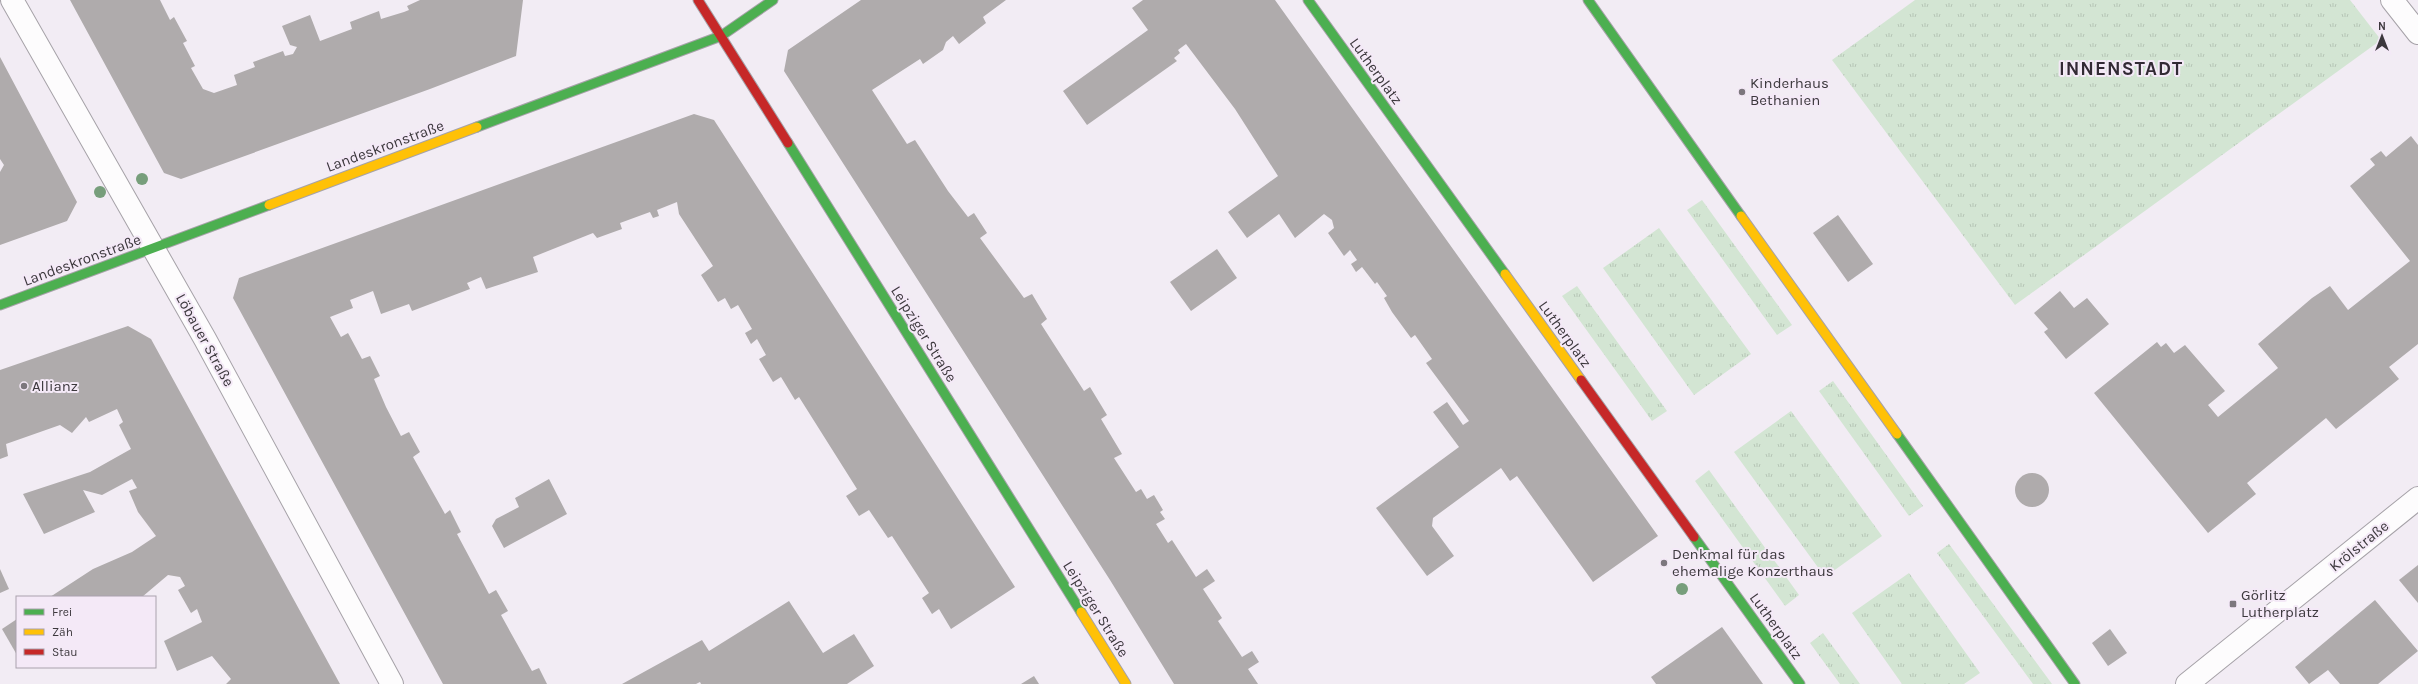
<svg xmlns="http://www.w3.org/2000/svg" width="2418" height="684" viewBox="0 0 2418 684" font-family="Karla,sans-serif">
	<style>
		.grass { fill: url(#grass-tufts) }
		.building { fill: #afabac }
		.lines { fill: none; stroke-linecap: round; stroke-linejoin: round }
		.street-casing { stroke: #a6a2a8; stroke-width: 24 }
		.fast-casing { stroke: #a6a2a8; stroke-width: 11 }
		.slow-casing { stroke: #a6a2a8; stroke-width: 11 }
		.jam-casing { stroke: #a6a2a8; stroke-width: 11 }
		.street { stroke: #fdfcfd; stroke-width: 22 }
		.fast { stroke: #4caf50; stroke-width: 9 }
		.slow { stroke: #ffc107; stroke-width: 9 }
		.jam { stroke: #c62828; stroke-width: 9 }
		.tree { fill: #779e7b }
		.poi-dot { fill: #7c777d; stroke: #f4e9f7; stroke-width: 1.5 }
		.labels { text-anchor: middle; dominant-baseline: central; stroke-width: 4; stroke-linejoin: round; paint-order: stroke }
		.street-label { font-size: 15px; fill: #3c383d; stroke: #f4e9f7 }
		.poi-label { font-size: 15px; fill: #3c383d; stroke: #f4e9f7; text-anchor: start }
		.district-label { font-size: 19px; font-weight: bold; letter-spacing: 1px; fill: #322a34; stroke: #f4e9f7 }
	</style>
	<defs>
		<pattern id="grass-tufts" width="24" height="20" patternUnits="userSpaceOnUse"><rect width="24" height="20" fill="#d3e5d3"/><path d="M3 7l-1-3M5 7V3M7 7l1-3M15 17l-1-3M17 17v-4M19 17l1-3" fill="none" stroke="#b6c5b6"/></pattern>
	</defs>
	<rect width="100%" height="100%" fill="#f2ecf4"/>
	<g class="grass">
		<polygon points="1915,0 2350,0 2381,40 2015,305 1832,60"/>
		<polygon points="1702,200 1792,325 1777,335 1687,210"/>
		<polygon points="1659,228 1751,354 1694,395 1603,268"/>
		<polygon points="1577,286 1667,411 1652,421 1562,296"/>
		<polygon points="1833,381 1923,506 1909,516 1819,391"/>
		<polygon points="1791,411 1882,536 1825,577 1734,452"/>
		<polygon points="1709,470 1799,595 1785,606 1695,481"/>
		<polygon points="1949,544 2052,684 2033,684 1937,553"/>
		<polygon points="1909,573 1980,673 1964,684 1902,684 1852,613"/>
		<polygon points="1823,633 1860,684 1840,684 1810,643"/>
	</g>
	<g class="building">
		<polygon points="70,0 160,0 170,20 174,17 187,41 183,43 195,66 191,68 203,89 214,93 237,85 234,75 255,67 253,62 283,51 285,56 293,54 297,47 290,45 282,26 310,15 320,41 352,29 350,22 379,11 381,19 404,12 409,10 407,6 420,0 523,0 516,56 430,89 181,179 164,173"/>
		<polygon points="861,0 1006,0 983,17 986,23 959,44 953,36 946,42 943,50 923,64 920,59 872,90 907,144 915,140 948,191 968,217 974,213 987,233 980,238 1024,298 1032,294 1047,319 1041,324 1084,391 1090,387 1107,415 1101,419 1122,454 1114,458 1136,492 1141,489 1147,499 1154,495 1163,510 1160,512 1165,519 1156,524 1168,543 1172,540 1196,577 1207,569 1215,581 1203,589 1222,618 1218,621 1242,657 1252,651 1259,662 1248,669 1258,684 1174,684 1110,580 784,71 788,50"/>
		<polygon points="1143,0 1275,0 1658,536 1593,582 1517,476 1510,481 1501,468 1433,518 1432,526 1454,556 1427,576 1376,508 1459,447 1433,412 1447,402 1463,425 1469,421 1426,363 1432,359 1415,335 1411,338 1392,312 1384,298 1387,296 1377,282 1375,284 1362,267 1356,272 1351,264 1357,260 1350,250 1344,256 1328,233 1334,228 1332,220 1324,214 1295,238 1279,214 1247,238 1228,212 1278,176 1235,109 1186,44 1178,50 1180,53 1174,58 1177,61 1087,125 1063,91 1148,30 1132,8"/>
		<polygon points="0,57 77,202 67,221 0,245 0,172 4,165 0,159"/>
		<polygon points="694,114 714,120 1015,587 951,629 939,609 932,614 922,598 929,593 892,536 888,538 869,510 859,516 846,496 857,489 799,397 795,400 781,377 773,382 759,359 766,355 757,339 751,344 745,333 752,329 738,305 731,309 725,298 718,302 701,275 713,266 679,214 677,202 657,210 659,216 653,218 650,212 620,223 622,229 597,238 593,233 533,257 538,272 486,289 481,277 467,283 470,289 412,311 409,304 381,314 373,291 350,300 353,308 330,317 341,337 348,333 362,359 370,356 380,376 374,379 386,407 401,436 409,432 420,452 413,457 445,514 450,510 461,532 457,534 489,594 496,590 508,611 501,615 532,671 539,668 547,684 443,684 233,298 239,278"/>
		<polygon points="2411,136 2418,145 2418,344 2389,367 2399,379 2336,429 2326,418 2247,483 2256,494 2208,533 2094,393 2157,342 2161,347 2166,343 2174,353 2185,345 2225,391 2208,405 2218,417 2278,368 2258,344 2312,298 2330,286 2348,310 2410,261 2350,186 2375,165 2370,159 2381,151 2386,157"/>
		<polygon points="1838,215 1873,264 1848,282 1813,233"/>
		<polygon points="1217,249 1237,278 1191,311 1170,282"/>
		<polygon points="2060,291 2074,308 2087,298 2109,324 2066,359 2044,332 2048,329 2034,313"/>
		<polygon points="128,326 151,339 340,684 226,684 231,679 212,656 177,671 164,641 202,622 197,609 191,613 178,590 185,586 180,577 168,575 142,597 50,597 93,569 132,552 156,536 138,512 129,491 137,488 132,479 102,495 83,490 95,512 44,534 23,494 90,472 131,449 119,425 123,422 117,409 89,422 86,417 72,433 60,425 6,444 8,456 0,459 0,370"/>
		<circle cx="2032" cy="490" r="17"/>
		<polygon points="549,479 567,514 504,548 492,526 496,519 519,507 515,498"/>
		<polygon points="2418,565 2418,603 2399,580"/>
		<polygon points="0,569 9,589 0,593"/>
		<polygon points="2375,600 2418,651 2378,684 2340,684 2328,670 2309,684 2295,667"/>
		<polygon points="789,601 823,653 854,634 874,666 847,684 701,684 700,682 696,684 622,684 702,640 709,651"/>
		<polygon points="17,619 17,655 2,629"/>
		<polygon points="1722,627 1763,684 1656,684 1651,677"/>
		<polygon points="2110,629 2127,653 2108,666 2092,643"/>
		<polygon points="1034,676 1039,684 1021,684"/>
	</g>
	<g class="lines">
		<defs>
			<g id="street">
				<polyline points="12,0 205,339 392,684"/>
				<polyline points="2392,0 2418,33"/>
				<polyline points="2187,684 2418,498"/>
			</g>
			<g id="fast">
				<polyline points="1308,0 1505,274"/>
				<polyline points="1588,0 1741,216"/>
				<polyline points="477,127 721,36 773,0"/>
				<polyline points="788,143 1081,612"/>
				<polyline points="0,305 269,205"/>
				<polyline points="1897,434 2075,684"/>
				<polyline points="1694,537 1800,684"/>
			</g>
			<g id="slow">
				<polyline points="269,205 477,127"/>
				<polyline points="1741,216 1897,434"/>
				<polyline points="1505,274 1581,380"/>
				<polyline points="1081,612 1126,684"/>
			</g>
			<g id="jam">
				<polyline points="698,0 788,143"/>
				<polyline points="1581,380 1694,537"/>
			</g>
		</defs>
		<use href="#street" class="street-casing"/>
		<use href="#fast" class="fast-casing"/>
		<use href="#slow" class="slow-casing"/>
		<use href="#jam" class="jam-casing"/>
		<use href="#street" class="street"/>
		<use href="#fast" class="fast"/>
		<use href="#slow" class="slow"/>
		<use href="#jam" class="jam"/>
	</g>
	<g class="tree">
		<circle cx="142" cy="179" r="6"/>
		<circle cx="100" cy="192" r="6"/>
		<circle cx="1682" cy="589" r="6"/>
	</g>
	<g class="poi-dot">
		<circle cx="1742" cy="92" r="4"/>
		<circle cx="24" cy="386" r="4"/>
		<circle cx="1664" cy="563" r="4"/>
		<rect x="2229" y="600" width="8" height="8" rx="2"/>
	</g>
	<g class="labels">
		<g class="street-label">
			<text transform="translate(1376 71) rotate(54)">Lutherplatz</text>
			<text transform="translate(385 146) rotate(-20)">Landeskronstraße</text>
			<text transform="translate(82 260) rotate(-20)">Landeskronstraße</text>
			<text transform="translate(924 334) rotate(58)">Leipziger Straße</text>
			<text transform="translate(1565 334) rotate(54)">Lutherplatz</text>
			<text transform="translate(205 340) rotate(61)">Löbauer Straße</text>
			<text transform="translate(2359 546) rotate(-39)">Krölstraße</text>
			<text transform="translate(1096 609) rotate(58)">Leipziger Straße</text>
			<text transform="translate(1776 626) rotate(54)">Lutherplatz</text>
		</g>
		<g class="poi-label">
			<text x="1750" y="83">Kinderhaus<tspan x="1750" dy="17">Bethanien</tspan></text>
			<text x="32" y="386">Allianz</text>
			<text x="1672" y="554">Denkmal für das<tspan x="1672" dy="17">ehemalige Konzerthaus</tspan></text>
			<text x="2241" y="595">Görlitz<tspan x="2241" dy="17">Lutherplatz</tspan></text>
		</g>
		<g class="district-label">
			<text x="2121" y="69">INNENSTADT</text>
		</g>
	</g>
	<rect x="16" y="596" width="140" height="72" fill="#f4e9f7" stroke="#aaa2ad"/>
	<rect x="24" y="609" width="20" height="6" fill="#4caf50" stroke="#aaa2ad"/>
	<text x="52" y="616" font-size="12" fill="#3c383d">Frei</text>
	<rect x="24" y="629" width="20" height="6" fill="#ffc107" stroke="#aaa2ad"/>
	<text x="52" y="636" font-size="12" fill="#3c383d">Zäh</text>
	<rect x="24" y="649" width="20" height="6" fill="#c62828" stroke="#aaa2ad"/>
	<text x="52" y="656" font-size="12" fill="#3c383d">Stau</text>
	<g transform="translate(2382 36)" stroke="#f4e9f7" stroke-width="3" paint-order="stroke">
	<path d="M0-3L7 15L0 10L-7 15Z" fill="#3c383d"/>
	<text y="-6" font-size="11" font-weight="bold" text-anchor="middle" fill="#3c383d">N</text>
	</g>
</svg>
